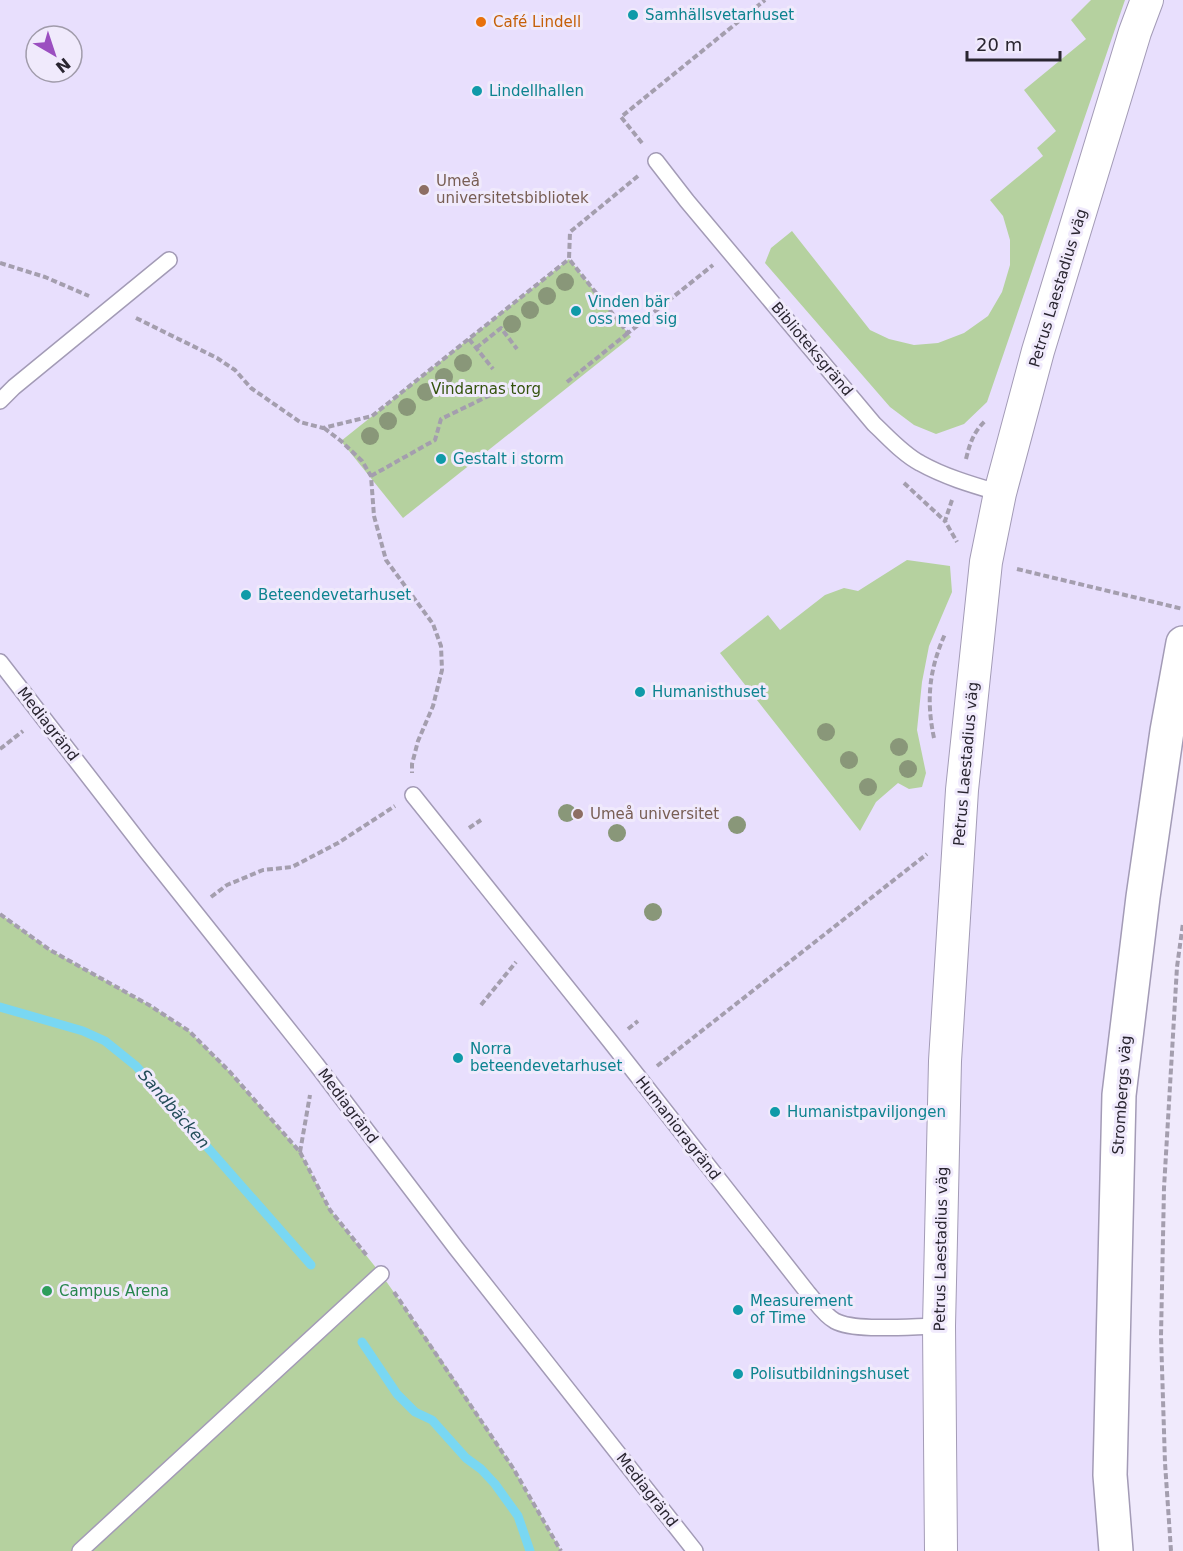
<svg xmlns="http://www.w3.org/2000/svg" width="1183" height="1551" viewBox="0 0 1183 1551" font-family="'DejaVu Sans',sans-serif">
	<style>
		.built { fill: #e8dffd; fill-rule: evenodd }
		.green { fill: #b5d19f }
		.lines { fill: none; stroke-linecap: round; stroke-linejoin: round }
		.stream { stroke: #79d7f2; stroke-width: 9 }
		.lane-casing { stroke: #a39bb6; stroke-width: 18 }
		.street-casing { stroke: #a39bb6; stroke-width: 34 }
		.secondary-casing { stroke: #a39bb6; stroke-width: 36 }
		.path { stroke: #a49eae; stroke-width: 4; stroke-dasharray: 6 3; stroke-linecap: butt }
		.lane { stroke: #fff; stroke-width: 15 }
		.street { stroke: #fff; stroke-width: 32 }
		.secondary { stroke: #fff; stroke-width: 33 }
		.tree { fill: #899779 }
		.culture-dot { fill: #0f9aa8; stroke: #f0eafc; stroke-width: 2 }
		.food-dot { fill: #e8710a; stroke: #f0eafc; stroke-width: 2 }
		.education-dot { fill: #8d6e63; stroke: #f0eafc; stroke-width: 2 }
		.leisure-dot { fill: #2e9e5b; stroke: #f0eafc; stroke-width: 2 }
		.labels { text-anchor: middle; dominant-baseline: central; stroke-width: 6; stroke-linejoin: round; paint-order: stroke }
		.culture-label { font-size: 15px; fill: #0d838f; stroke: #f0eafc; text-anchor: start }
		.food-label { font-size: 15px; fill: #c56008; stroke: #f0eafc; text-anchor: start }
		.education-label { font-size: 15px; fill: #785e54; stroke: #f0eafc; text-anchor: start }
		.street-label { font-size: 15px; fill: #292530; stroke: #f0eafc }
		.park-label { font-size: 15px; fill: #34530e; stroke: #f0eafc }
		.leisure-label { font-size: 15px; fill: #27864d; stroke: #f0eafc; text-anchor: start }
		.water-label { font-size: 16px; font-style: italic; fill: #234d59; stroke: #f0eafc }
	</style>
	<rect width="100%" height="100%" fill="#f0eafc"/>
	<path class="built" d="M0 0H1183V643L1143 897 1116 1551H561L513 1468 436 1352 381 1274 330 1210 300 1152 230 1071 189 1031 149 1005 50 950 0 914ZM36 36H72V72H36Z"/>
	<g class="green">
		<polygon points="1091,0 1125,0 987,402 964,424 936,434 914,425 890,407 765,263 771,248 792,231 870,330 889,339 914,345 938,343 964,333 988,316 1002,292 1010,265 1010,240 1003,216 990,200 1043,156 1037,148 1056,131 1024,90 1086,39 1071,20"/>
		<polygon points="569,259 631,337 403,518 341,441"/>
		<polygon points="907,560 950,566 952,592 929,646 922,682 917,730 926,773 922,787 909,789 898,783 876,802 860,831 720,653 768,615 780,630 825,595 844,588 858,591"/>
		<polygon points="0,914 50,950 149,1005 189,1031 230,1072 263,1110 300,1152 330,1210 381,1274 436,1352 513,1468 561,1551 0,1551"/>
	</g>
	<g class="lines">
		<g class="stream">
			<polyline points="0,1007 83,1031 105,1041 136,1066 311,1265"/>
			<polyline points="362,1342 397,1394 415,1412 432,1420 466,1458 481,1469 495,1484 518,1516 530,1551"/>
		</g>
		<defs>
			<g id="lane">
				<path d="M656 161 687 201 874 424C888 437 903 454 920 463 945 477 973 485 1000 493"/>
				<polyline points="0,401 14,387 169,260"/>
				<polyline points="0,662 147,852 316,1064 456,1248 695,1551"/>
				<path d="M413 795 610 1041 808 1293C816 1302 824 1315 835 1321 855 1332 914 1326 939 1326"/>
				<polyline points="80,1551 381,1274"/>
			</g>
			<polyline id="street" points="941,1551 939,1326 945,1061 962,790 986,562 1000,493 1038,351 1135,32 1147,0"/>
			<polyline id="secondary" points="1116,1551 1110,1475 1119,1095 1143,897 1167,731 1183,643"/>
		</defs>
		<use href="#lane" class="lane-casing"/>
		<use href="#street" class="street-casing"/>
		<use href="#secondary" class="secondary-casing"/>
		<g class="path">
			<polyline points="642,143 621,117 765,0"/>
			<polyline points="638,176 570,232 569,259 628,333 713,265"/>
			<polyline points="0,263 45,277 89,296"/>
			<polyline points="136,318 217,358 235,370 251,388 300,422 323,428 372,416 569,259"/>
			<polyline points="469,339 493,369"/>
			<polyline points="476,348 501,328 517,349"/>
			<polyline points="567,382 628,333"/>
			<polyline points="324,428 341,441 362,461 371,476 374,516 386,560 433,624 441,646 442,670 433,706 418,741 412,764 412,773"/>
			<path d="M966 459C970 443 973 433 985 421"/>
			<polyline points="371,476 435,440 441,419 507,387"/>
			<polyline points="904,483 945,521"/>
			<polyline points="952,500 945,521 957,542"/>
			<polyline points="1017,569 1183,609"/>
			<path d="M934 738C926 700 929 670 945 634"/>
			<polyline points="0,749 23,731"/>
			<polyline points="469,828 481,820"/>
			<polyline points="211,897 227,885 263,870 292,867 338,843 395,806"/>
			<polyline points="0,914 50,950 149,1005 189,1031 230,1072 300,1152 330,1210 368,1257"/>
			<polyline points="481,1005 516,962"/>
			<polyline points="628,1029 638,1021"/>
			<polyline points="657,1066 927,854"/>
			<polyline points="300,1152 310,1095"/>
			<polyline points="394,1292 513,1468 561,1551"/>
			<polyline points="1171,1551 1165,1463 1161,1336 1164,1188 1177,967 1183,923"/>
		</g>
		<use href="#lane" class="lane"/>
		<use href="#street" class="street"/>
		<use href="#secondary" class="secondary"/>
	</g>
	<g class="tree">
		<circle cx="565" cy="282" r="9"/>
		<circle cx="547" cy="296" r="9"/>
		<circle cx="530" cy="310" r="9"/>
		<circle cx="512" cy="324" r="9"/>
		<circle cx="463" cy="363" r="9"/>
		<circle cx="444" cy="377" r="9"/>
		<circle cx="426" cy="392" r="9"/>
		<circle cx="407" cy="407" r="9"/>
		<circle cx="388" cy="421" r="9"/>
		<circle cx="370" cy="436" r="9"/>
		<circle cx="826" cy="732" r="9"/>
		<circle cx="899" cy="747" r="9"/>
		<circle cx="849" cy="760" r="9"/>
		<circle cx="908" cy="769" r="9"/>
		<circle cx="868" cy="787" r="9"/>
		<circle cx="567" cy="813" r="9"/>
		<circle cx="737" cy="825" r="9"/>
		<circle cx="617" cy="833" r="9"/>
		<circle cx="653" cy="912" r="9"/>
	</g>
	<g class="culture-dot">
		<circle cx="633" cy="15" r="6"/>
		<circle cx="477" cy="91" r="6"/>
		<circle cx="576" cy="311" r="6"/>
		<circle cx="441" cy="459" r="6"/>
		<circle cx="246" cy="595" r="6"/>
		<circle cx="640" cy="692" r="6"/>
		<circle cx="458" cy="1058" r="6"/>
		<circle cx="775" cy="1112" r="6"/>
		<circle cx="738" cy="1310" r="6"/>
		<circle cx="738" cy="1374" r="6"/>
	</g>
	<circle class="food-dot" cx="481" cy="22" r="6"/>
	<g class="education-dot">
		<circle cx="424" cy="190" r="6"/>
		<circle cx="578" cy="814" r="6"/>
	</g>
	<circle class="leisure-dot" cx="47" cy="1291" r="6"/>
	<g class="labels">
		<g class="culture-label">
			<text x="645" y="15">Samhällsvetarhuset</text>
			<text x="489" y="91">Lindellhallen</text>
			<text x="588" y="302">Vinden bär<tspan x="588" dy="17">oss med sig</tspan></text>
			<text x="453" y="459">Gestalt i storm</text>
			<text x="258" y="595">Beteendevetarhuset</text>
			<text x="652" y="692">Humanisthuset</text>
			<text x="470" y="1049">Norra<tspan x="470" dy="17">beteendevetarhuset</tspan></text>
			<text x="787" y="1112">Humanistpaviljongen</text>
			<text x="750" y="1301">Measurement<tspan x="750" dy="17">of Time</tspan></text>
			<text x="750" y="1374">Polisutbildningshuset</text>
		</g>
		<g class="food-label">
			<text x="493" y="22">Café Lindell</text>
		</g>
		<g class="education-label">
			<text x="436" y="181">Umeå<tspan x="436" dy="17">universitetsbibliotek</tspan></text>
			<text x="590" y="814">Umeå universitet</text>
		</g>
		<g class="street-label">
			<text transform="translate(1058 288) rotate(-73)">Petrus Laestadius väg</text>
			<text transform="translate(812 349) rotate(50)">Biblioteksgränd</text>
			<text transform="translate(48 724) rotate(52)">Mediagränd</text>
			<text transform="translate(966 764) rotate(-85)">Petrus Laestadius väg</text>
			<text transform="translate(1122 1095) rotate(-86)">Strombergs väg</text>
			<text transform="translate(348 1106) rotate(53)">Mediagränd</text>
			<text transform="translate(678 1128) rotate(52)">Humanioragränd</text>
			<text transform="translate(941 1249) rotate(-89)">Petrus Laestadius väg</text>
			<text transform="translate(647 1490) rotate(52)">Mediagränd</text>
		</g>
		<g class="park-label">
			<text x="486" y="389">Vindarnas torg</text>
		</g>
		<g class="leisure-label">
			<text x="59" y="1291">Campus Arena</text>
		</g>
		<g class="water-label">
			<text transform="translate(174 1109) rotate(49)">Sandbäcken</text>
		</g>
	</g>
	<g transform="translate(54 54) rotate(141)"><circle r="28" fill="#f0eafc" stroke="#a09baa" stroke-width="1.5"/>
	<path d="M0-4.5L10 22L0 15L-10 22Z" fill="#9b4fc0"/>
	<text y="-9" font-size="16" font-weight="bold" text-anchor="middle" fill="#292530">N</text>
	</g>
	<path d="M967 51v9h93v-9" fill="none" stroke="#292530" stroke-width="3"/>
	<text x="976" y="51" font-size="18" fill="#292530" stroke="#f0eafc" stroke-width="4.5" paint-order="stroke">20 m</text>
</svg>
